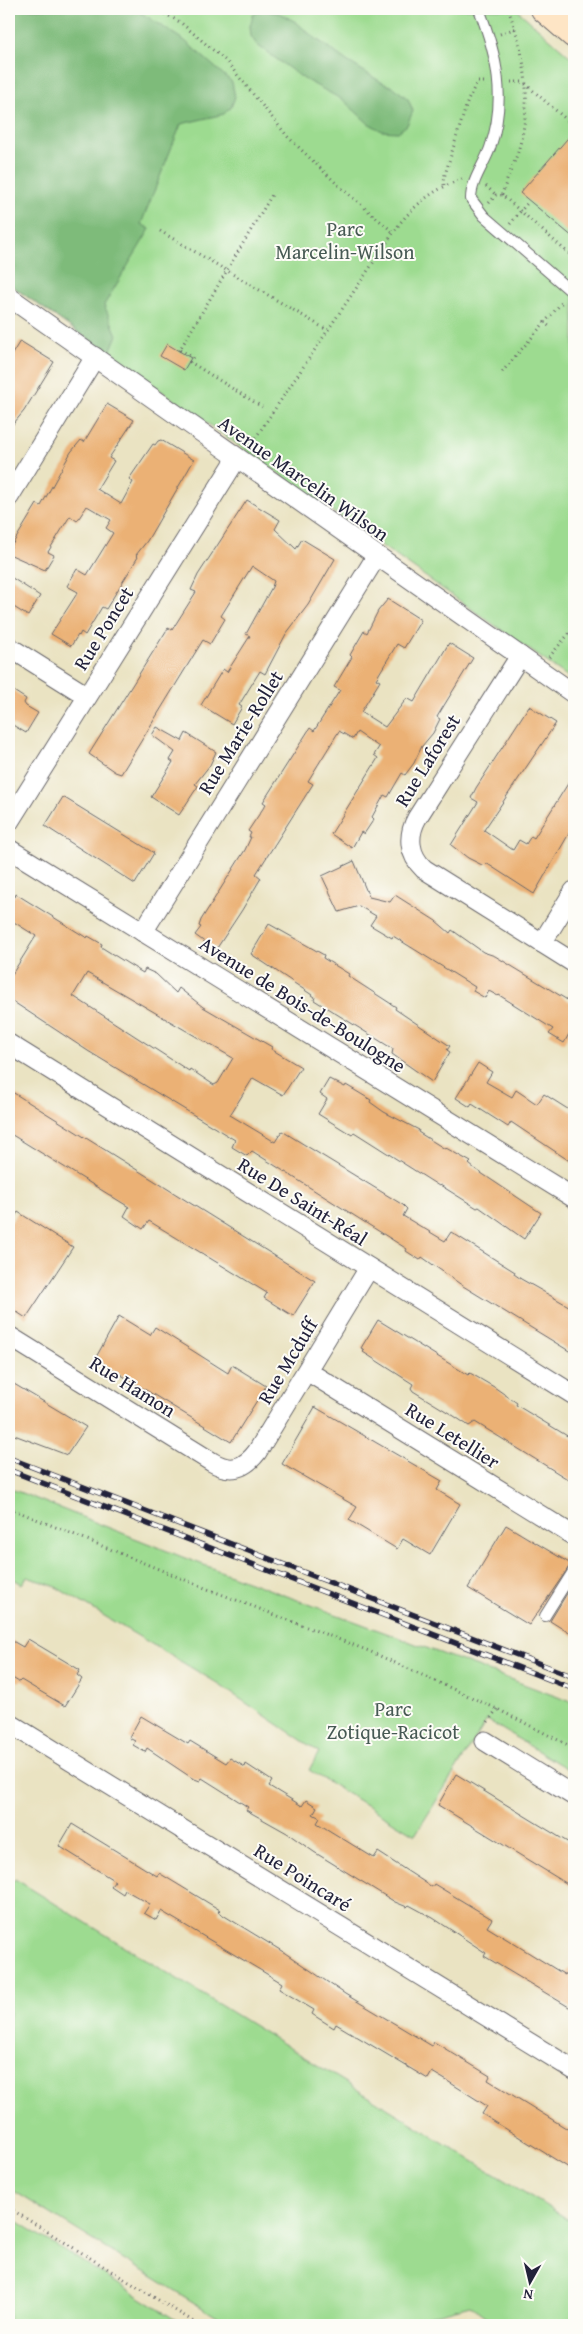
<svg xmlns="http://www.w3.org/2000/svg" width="583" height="2334" viewBox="0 0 583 2334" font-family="'Gentium Book Plus',serif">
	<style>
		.green { fill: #9ddb90; stroke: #607e66 }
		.forest { fill: #7ebb7a; stroke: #506e5a }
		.building { fill: #ebb174; fill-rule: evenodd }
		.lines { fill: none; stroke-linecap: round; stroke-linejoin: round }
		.lane-casing { stroke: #68666a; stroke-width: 12 }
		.street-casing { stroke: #68666a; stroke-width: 21 }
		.secondary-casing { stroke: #68666a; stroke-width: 28 }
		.path { stroke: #68666a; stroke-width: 3; stroke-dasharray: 1 4; stroke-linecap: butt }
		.lane { stroke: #fff; stroke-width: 10 }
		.street { stroke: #fff; stroke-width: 19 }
		.secondary { stroke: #fee5c5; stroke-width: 26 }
		.rail-casing { stroke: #22223b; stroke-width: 5.5 }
		.rail { stroke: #fdfcf7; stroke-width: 4; stroke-dasharray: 11; stroke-linecap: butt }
		.labels { text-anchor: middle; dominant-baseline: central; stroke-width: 4; stroke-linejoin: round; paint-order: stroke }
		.park-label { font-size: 20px; fill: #475a54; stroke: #fdfcf7 }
		.street-label { font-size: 20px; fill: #22223b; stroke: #fdfcf7 }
	</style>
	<rect width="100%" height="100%" fill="#fdfcf7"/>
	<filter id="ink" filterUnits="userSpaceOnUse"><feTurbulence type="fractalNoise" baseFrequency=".02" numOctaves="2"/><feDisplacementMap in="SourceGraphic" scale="10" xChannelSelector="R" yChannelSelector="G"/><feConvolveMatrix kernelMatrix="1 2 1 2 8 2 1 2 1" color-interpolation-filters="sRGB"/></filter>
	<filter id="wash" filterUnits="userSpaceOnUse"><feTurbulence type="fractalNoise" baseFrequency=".0096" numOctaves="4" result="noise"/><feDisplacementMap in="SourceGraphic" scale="20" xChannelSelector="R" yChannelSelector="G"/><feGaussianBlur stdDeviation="1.12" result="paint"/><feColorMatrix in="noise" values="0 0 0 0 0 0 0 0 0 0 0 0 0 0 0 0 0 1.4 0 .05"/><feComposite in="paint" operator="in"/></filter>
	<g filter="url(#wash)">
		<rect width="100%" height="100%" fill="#eae3c2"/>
		<g class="green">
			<polygon points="9,9 516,9 574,60 574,681 9,284"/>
			<polygon points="9,1488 185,1558 574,1703 574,1773 487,1720 415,1835 309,1770 319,1752 212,1680 54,1586 27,1577 22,1584 9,1576"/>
			<polygon points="15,1879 574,2223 574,2325 497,2325 470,2305 418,2319 413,2325 230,2325 9,2188 9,1887"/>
			<polygon points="9,2216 184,2325 9,2325"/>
		</g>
		<g class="forest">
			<polygon points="9,9 135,9 185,41 232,82 235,97 231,107 224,114 181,124 141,224 150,229 104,305 117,335 109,354 9,284"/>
			<polygon points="261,10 279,13 296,22 311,35 347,61 383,83 395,88 408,99 413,111 407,125 398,132 382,131 368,123 343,100 304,79 257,45 251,36 250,26 253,15"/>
		</g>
		<g id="blocks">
			<g class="building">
				<polygon points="574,131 574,238 520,193"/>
				<polygon points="20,341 54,362 24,411 9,429 9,359"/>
				<polygon points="167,344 191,358 184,370 160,356"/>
				<polygon points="107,404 134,420 109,458 114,461 97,489 121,504 133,482 129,479 153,444 155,445 158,441 161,440 194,460 147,541 136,555 138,557 106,609 102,607 85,635 81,632 79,636 78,635 71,646 51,634 78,592 67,586 77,569 87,575 113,533 106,528 111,520 87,506 77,521 70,516 48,552 54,555 45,570 9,554 9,550 37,504 41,506 71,452 81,440 84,442"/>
				<polygon points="247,500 280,520 275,529 296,549 302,539 335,559 308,605 286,634 265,674 260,671 239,705 242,707 232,724 201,705 223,669 227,672 250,636 246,634 272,587 274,581 252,566 221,616 225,619 210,644 203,640 121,774 115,772 89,754 168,628 172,630 196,592 191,590 198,575"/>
				<polygon points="9,576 40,596 28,616 9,604"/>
				<polygon points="388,599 421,620 404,648 397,644 376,679 380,681 361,712 385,727 407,698 414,702 449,643 473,658 437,717 440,719 433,733 422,746 414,763 405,775 402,773 388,797 384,795 372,817 374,819 364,834 361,832 352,848 331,834 378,758 374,755 379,747 357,732 353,739 339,731 308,781 313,784 256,874 261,878 242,910 217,948 206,943 195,935 201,927 199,926 201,920 245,850 251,837 249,837 251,833 248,831 266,804 263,802 310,728 314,731 340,690 334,687 352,657 350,655 364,631 367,633 378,611"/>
				<polygon points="9,688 26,699 24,703 26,706 38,713 26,733 11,724 9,728"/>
				<polygon points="529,706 556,723 484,830 513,850 519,840 526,844 531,836 534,838 574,774 574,825 534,894 486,863 484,866 468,858 451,845 478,802 471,798 476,788"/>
				<polygon points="157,727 182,741 186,733 216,752 210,765 195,784 198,786 179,815 151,797 173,762 170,760 175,752 152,735"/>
				<polygon points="63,797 154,853 135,884 45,826"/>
				<polygon points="354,861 369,897 390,902 395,895 436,921 450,933 452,930 483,952 495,956 574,1004 574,1038 569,1034 564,1043 549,1034 553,1029 499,995 498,996 489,991 485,998 473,991 475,987 393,936 392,938 370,925 376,916 359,906 339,912 322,876"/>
				<path d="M9 893 15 897 16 894 87 938 88 936 102 944 101 947 143 973 145 969 156 974 176 993 179 988 203 1007 272 1047 271 1049 301 1067 283 1095 253 1078 230 1115 275 1142 282 1131 403 1205 407 1209 403 1216 445 1241 451 1232 515 1272 514 1274 521 1279 574 1309V1354L463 1286 422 1257 420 1260 406 1251 407 1249 252 1151 247 1156 232 1147 235 1140 88 1051 9 999V979L36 936 9 919ZM87 973 233 1058 218 1083 214 1085 190 1069 189 1071 73 996Z"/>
				<polygon points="269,924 324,955 323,958 349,974 348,976 396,1007 395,1009 450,1046 447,1050 450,1052 432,1082 392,1054 393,1049 314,1000 315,997 251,954"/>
				<polygon points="478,1063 492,1072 486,1082 512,1097 516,1090 537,1104 544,1094 574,1113 574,1164 511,1122 508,1127 472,1104 470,1107 456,1098"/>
				<polygon points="329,1079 345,1087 346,1085 371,1100 370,1102 384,1112 419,1130 418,1132 445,1149 446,1148 471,1162 469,1164 475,1169 541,1213 524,1239 479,1207 477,1208 440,1185 439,1186 354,1132 352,1135 318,1114 327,1099 320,1094"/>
				<polygon points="9,1090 315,1281 293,1316 264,1298 267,1293 149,1221 143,1229 124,1216 129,1207 9,1133"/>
				<polygon points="18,1212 73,1247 26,1318 9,1307 9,1225"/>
				<polygon points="119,1316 150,1335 155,1327 228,1373 232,1365 266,1386 231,1442 95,1359"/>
				<polygon points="378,1320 468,1375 470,1373 494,1387 517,1403 516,1405 574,1440 574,1483 475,1422 469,1426 454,1416 413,1391 411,1388 413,1384 363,1352 365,1350 361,1348"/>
				<polygon points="9,1381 86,1427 67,1455 9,1433"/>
				<polygon points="315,1407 442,1481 437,1490 460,1504 430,1555 403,1539 397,1549 349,1520 357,1507 282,1464"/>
				<polygon points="506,1525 571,1564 529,1625 468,1588"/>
				<polygon points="574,1582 574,1636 550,1621"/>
				<polygon points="9,1639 23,1647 28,1639 80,1670 77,1675 82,1679 65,1706 21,1680 19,1682 9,1676"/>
				<polygon points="141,1716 188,1744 190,1741 226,1763 230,1758 245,1767 246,1764 272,1781 269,1786 302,1806 306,1800 317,1807 313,1814 320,1818 317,1823 374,1858 378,1852 432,1887 434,1884 492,1919 487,1927 565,1975 574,1960 574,2010 484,1956 486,1953 433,1918 409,1905 407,1907 395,1902 314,1852 287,1833 246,1810 248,1807 202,1778 200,1781 192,1778 147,1748 145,1752 133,1745 135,1741 129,1738"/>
				<polygon points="456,1774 574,1846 574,1888 438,1805"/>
				<polygon points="72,1824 157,1876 159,1873 220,1910 218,1912 285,1953 345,1994 432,2046 434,2042 490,2076 488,2080 574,2133 574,2171 482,2114 487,2106 449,2082 432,2072 428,2079 336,2024 334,2028 318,2018 312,2014 314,2010 279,1989 282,1983 161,1911 156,1920 144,1913 150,1904 125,1890 123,1894 111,1886 115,1881 59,1846"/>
			</g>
		</g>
	</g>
	<g filter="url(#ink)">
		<use href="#blocks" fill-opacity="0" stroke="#68666a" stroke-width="1"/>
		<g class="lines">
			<defs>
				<g id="lane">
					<path d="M479 9C497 55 507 100 490 148 484 165 471 181 471 199L484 216 574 294"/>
					<polyline points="545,1616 574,1570"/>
				</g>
				<g id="street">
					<polyline points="9,297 574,694"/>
					<polyline points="9,497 95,357"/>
					<polyline points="9,647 87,696"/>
					<path d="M520 656 417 818C407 836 409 855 424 869L574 963"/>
					<polyline points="9,822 237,458"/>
					<polyline points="9,849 574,1198"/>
					<polyline points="143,932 376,557"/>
					<polyline points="542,943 574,891"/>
					<polyline points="9,1044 574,1395"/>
					<path d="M9 1336 212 1462C231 1473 244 1469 257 1452L369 1268"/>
					<polyline points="307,1371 574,1536"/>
					<polyline points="9,1723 574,2070"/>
					<polyline points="485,1741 574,1796"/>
				</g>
				<polyline id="secondary" points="544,9 574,35"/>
			</defs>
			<use href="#lane" class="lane-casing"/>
			<use href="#street" class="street-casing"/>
			<use href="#secondary" class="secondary-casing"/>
			<g class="path">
				<polyline points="156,9 180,22 226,61 288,137 339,186 393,232"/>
				<polyline points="500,34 516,28"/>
				<polyline points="511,82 523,82 574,126"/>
				<polyline points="444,185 443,181 468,100 477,82 485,82"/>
				<polyline points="486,186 496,195"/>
				<path d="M502 195C506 181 512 168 517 155 533 104 527 58 508 9"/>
				<polyline points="489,203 496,195 502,195 574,258"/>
				<polyline points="510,224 529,201"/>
				<polyline points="160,231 327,330"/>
				<polyline points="544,322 551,328"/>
				<polyline points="180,350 193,357 190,362 262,407"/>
				<polyline points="179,351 273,193"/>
				<polyline points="502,372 564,300"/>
				<path d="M250 446 400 223C419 201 435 189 462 179"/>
				<polyline points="574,614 574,620"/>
				<polyline points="549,657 574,628"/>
				<polyline points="9,1508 205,1588 369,1651 497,1709 574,1748"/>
				<polyline points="488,1722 497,1709"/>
				<polyline points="9,2208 199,2325"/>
			</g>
			<use href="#lane" class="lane"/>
			<use href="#street" class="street"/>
			<use href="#secondary" class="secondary"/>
			<defs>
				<g id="rail">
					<polyline points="9,1458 574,1677"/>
					<polyline points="9,1470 574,1689"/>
				</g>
			</defs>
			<use href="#rail" class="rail-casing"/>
			<use href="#rail" class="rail"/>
		</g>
	</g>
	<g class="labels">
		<g class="park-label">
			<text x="345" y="228">Parc<tspan x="345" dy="23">Marcelin-Wilson</tspan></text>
			<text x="393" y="1708">Parc<tspan x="393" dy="23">Zotique-Racicot</tspan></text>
		</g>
		<g class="street-label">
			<text transform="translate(304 478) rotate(35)">Avenue Marcelin Wilson</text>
			<text transform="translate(103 628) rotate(-58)">Rue Poncet</text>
			<text transform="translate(240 732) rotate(-58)">Rue Marie-Rollet</text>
			<text transform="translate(427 760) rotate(-58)">Rue Laforest</text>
			<text transform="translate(303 1004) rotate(32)">Avenue de Bois-de-Boulogne</text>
			<text transform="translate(303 1201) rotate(32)">Rue De Saint-Réal</text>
			<text transform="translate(287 1361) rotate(-59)">Rue Mcduff</text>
			<text transform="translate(133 1386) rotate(32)">Rue Hamon</text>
			<text transform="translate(453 1435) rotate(32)">Rue Letellier</text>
			<text transform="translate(303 1877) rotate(32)">Rue Poincaré</text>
		</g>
	</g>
	<rect width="583" height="2334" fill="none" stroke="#fdfcf7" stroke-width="30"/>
	<g transform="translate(530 2282) rotate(188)" stroke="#fdfcf7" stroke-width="4" paint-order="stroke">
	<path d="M0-4L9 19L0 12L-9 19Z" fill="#22223b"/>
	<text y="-8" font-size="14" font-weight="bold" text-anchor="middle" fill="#22223b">N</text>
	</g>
</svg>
